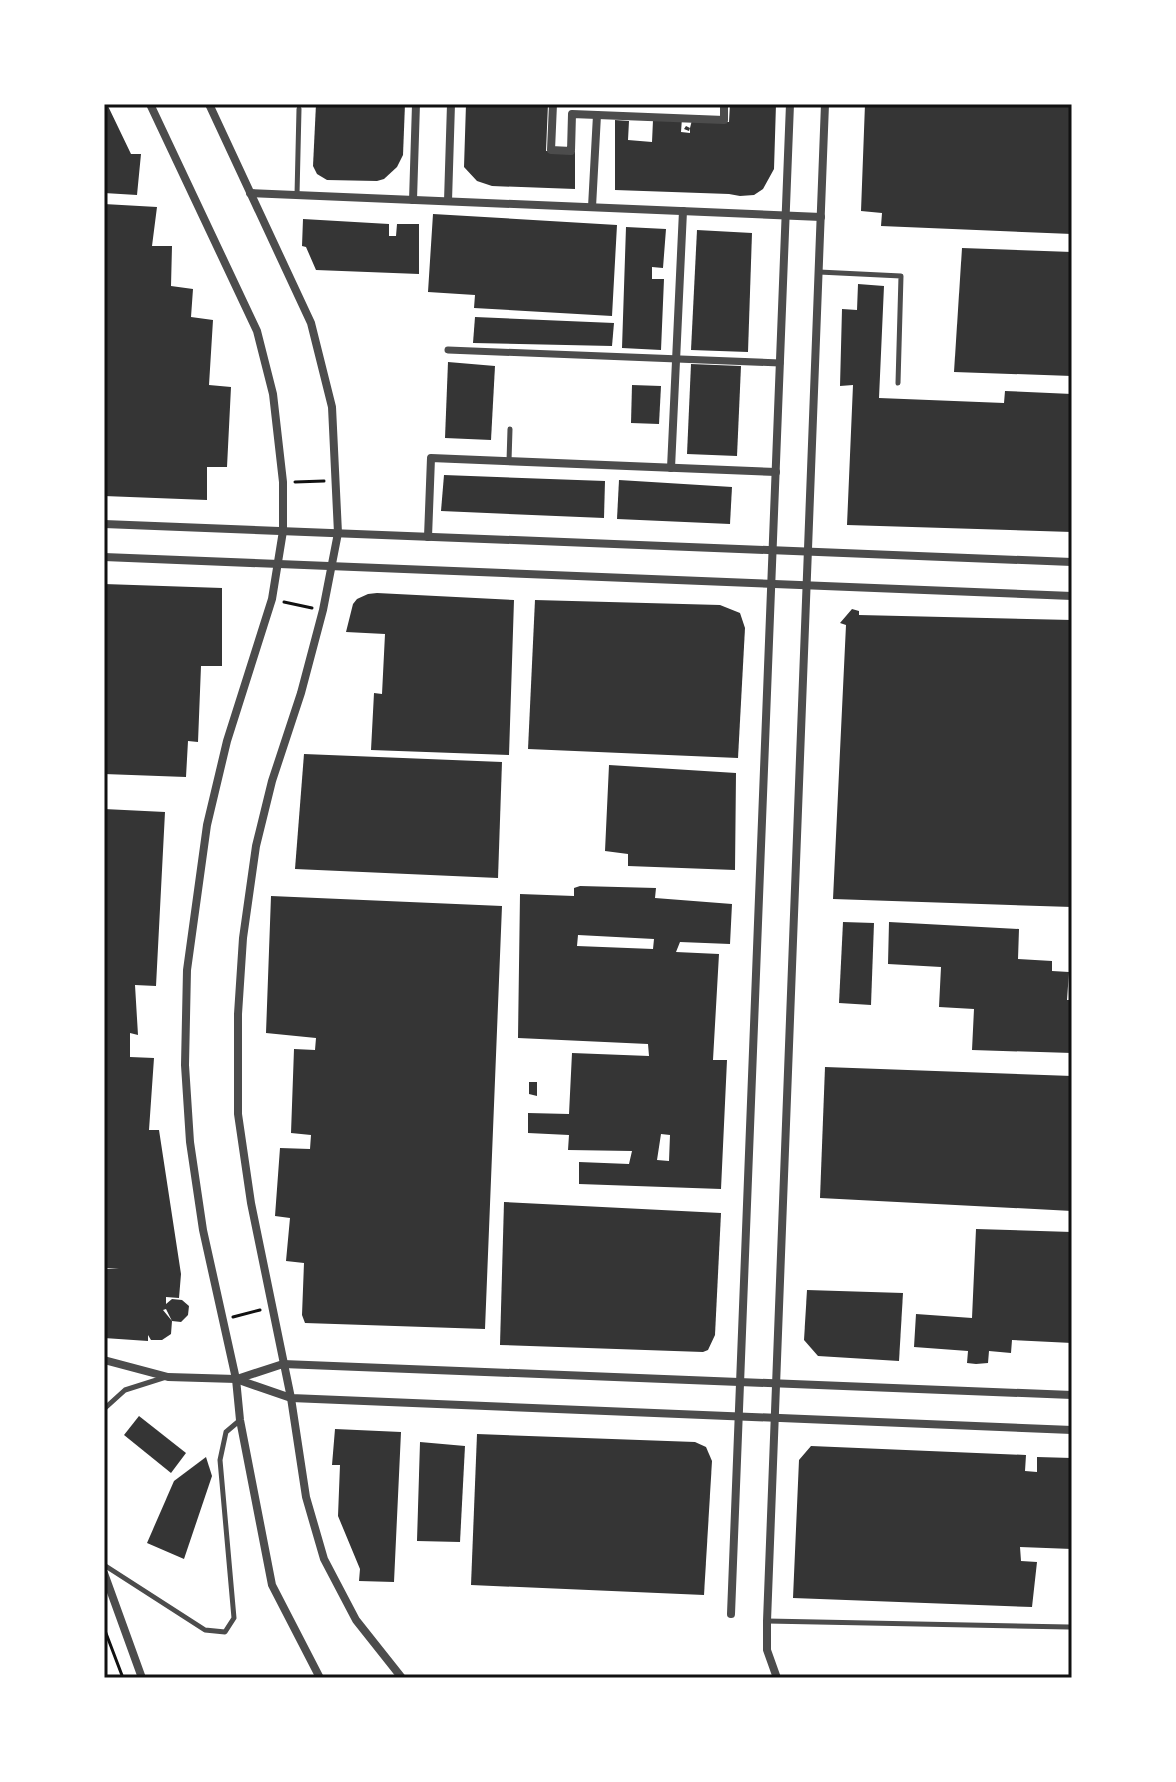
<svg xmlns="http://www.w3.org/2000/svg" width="1176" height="1782" viewBox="0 0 1176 1782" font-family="'Work Sans',sans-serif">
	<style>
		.building { fill: #353535; fill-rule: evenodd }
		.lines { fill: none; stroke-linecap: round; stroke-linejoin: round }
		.path { stroke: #111; stroke-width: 3 }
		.service { stroke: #4c4c4c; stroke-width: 5 }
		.pedestrian { stroke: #4c4c4c; stroke-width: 7 }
		.minor { stroke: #4c4c4c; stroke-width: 8 }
		.neatline { fill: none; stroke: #111; stroke-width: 3 }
	</style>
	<rect width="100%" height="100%" fill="#fff"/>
	<g class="building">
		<polygon points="104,104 107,104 131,154 141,154 137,195 104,193"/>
		<polygon points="316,104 405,104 403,155 397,167 384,179 377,181 327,180 317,174 313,166"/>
		<polygon points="466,104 548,104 546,151 575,152 575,189 492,186 477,181 464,167"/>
		<polygon points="730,104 776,104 774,169 763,189 754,195 740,196 729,194 615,190 615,120 629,121 628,140 652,142 653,120 682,118 681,132 690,133 690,128 689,131 684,129 686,126 690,128 692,120 729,122"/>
		<polygon points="865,104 1072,104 1072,234 881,226 882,213 861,211"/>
		<polygon points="104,204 157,207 152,246 172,246 171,286 193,289 191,317 213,320 209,385 231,387 227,467 207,467 207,500 104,496"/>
		<polygon points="433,214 617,225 612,316 474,308 475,295 428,292"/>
		<polygon points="303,219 389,224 389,236 396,236 397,224 419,224 419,274 316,270 306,247 302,246"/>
		<polygon points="626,227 666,229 663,268 652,267 652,279 664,279 661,350 622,348"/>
		<polygon points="697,230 752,233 748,352 691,350"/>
		<polygon points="962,248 1072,252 1072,376 954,372"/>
		<polygon points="858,284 884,286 879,398 1004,403 1005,391 1072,394 1072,532 847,525 853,385 840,386 842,309 857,310"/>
		<polygon points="475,317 614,323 612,346 473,343"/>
		<polygon points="448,362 495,366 491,440 445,438"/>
		<polygon points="691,364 741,366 737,456 687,454"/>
		<polygon points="632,385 661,386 659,424 631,423"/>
		<polygon points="444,475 605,481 604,518 441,511"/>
		<polygon points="619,480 732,487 730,524 617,519"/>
		<polygon points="104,584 222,588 222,666 201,666 198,742 188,741 186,777 104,774"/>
		<polygon points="377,593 514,600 509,755 371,750 374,693 382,694 385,634 346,632 353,604 357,599 368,594"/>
		<polygon points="535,600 720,605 740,613 745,628 738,758 528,749"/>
		<polygon points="852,609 859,611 859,615 1072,620 1072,907 833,899 846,625 840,623"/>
		<polygon points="304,754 502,762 498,878 295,869"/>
		<polygon points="609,765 736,773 735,870 628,866 628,854 605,851"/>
		<polygon points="104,809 165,812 156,986 135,985 138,1035 130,1033 130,1057 154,1058 149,1130 159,1130 181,1274 179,1298 166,1297 166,1304 172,1299 182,1300 189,1306 188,1315 181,1322 172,1321 166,1309 163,1310 172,1321 171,1334 162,1340 151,1340 148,1335 148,1341 104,1338 104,1269 119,1269 104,1268"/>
		<path d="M580 886 656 888 655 898 732 904 730 944 680 942 676 952 719 954 713 1060H727L721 1189 579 1184V1162L629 1164 632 1151 568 1150 569 1135 528 1133V1113L569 1114 572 1053 649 1056 648 1044 518 1038 520 894 574 896V888ZM578 935 654 939 653 949 577 946ZM661 1134 670 1135 669 1161 657 1160Z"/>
		<polygon points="271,896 502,906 485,1329 305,1323 302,1315 304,1263 286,1261 290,1218 275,1216 280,1148 310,1149 311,1135 291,1133 294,1049 315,1050 316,1038 266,1033"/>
		<polygon points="843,922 874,923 871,1005 839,1003"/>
		<polygon points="889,922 1019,929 1018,959 1052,961 1052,971 1069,972 1067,1000 1072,1000 1072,1053 972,1050 974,1009 939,1007 941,967 888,964"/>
		<polygon points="825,1067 1072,1076 1072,1211 820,1198"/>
		<polygon points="529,1082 537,1082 537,1096 529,1094"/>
		<polygon points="504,1202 721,1213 715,1335 708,1350 703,1352 500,1345"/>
		<polygon points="976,1229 1072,1232 1072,1343 1012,1340 1011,1353 989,1351 988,1363 976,1364 967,1363 968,1351 914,1347 916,1314 972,1318"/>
		<polygon points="807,1290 903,1293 899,1361 818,1356 804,1340"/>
		<polygon points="139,1416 186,1453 171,1473 124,1435"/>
		<polygon points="335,1429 401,1432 394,1582 359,1581 360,1569 338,1516 340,1465 332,1465"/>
		<polygon points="477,1434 695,1442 706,1447 712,1461 704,1595 471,1585"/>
		<polygon points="420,1442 465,1446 460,1542 417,1541"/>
		<polygon points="811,1446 1026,1455 1025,1471 1037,1472 1037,1457 1072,1458 1072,1549 1020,1547 1021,1561 1037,1562 1032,1607 793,1598 799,1460"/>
		<polygon points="206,1457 212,1476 184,1559 147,1543 174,1481"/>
	</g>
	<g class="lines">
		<g class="path">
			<polyline points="295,482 324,481"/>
			<polyline points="284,602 312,608"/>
			<polyline points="233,1317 260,1310"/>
			<polyline points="104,1628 123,1678"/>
		</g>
		<g class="service">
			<polyline points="297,195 299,109"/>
			<polyline points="819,272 901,276 898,383"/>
			<polyline points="509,461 510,429"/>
			<polyline points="104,1409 125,1390 166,1377"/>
			<polyline points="104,1565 205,1630 225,1632 234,1618 220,1460 226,1432 239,1421"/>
			<polyline points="767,1621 1069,1627"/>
		</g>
		<polyline class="pedestrian" points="448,350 780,363"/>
		<g class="minor">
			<polyline points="150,104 257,331 273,394 283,482 283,531 272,599 227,741 207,825 187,970 185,1065 190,1142 203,1230 236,1379 240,1420 272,1585 320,1678"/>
			<polyline points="209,104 311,323 332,407 338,533 323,610 301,693 272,781 256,846 243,938 238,1014 238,1114 251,1203 291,1398 306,1497 324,1559 356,1620 402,1678"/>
			<polyline points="553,104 551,150 571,151 572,114 724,120 724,104"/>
			<polyline points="250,193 821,217"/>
			<polyline points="413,200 416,104"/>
			<polyline points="448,201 451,104"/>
			<polyline points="592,207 597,115"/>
			<polyline points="671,468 683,211"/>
			<polyline points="104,524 1072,562"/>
			<polyline points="428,537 431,458 776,472"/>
			<polyline points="104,557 1072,596"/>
			<polyline points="104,1360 168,1377 236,1379 291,1398 1072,1430"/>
			<polyline points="237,1379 283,1364 1072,1395"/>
			<polyline points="104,1573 142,1678"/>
			<polyline points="731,1614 790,104"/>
			<polyline points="777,1678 767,1650 767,1621 825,104"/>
		</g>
	</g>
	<rect width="1176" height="1782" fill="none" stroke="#ffffff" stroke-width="212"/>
	<rect x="106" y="106" width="964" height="1570" class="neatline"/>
</svg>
